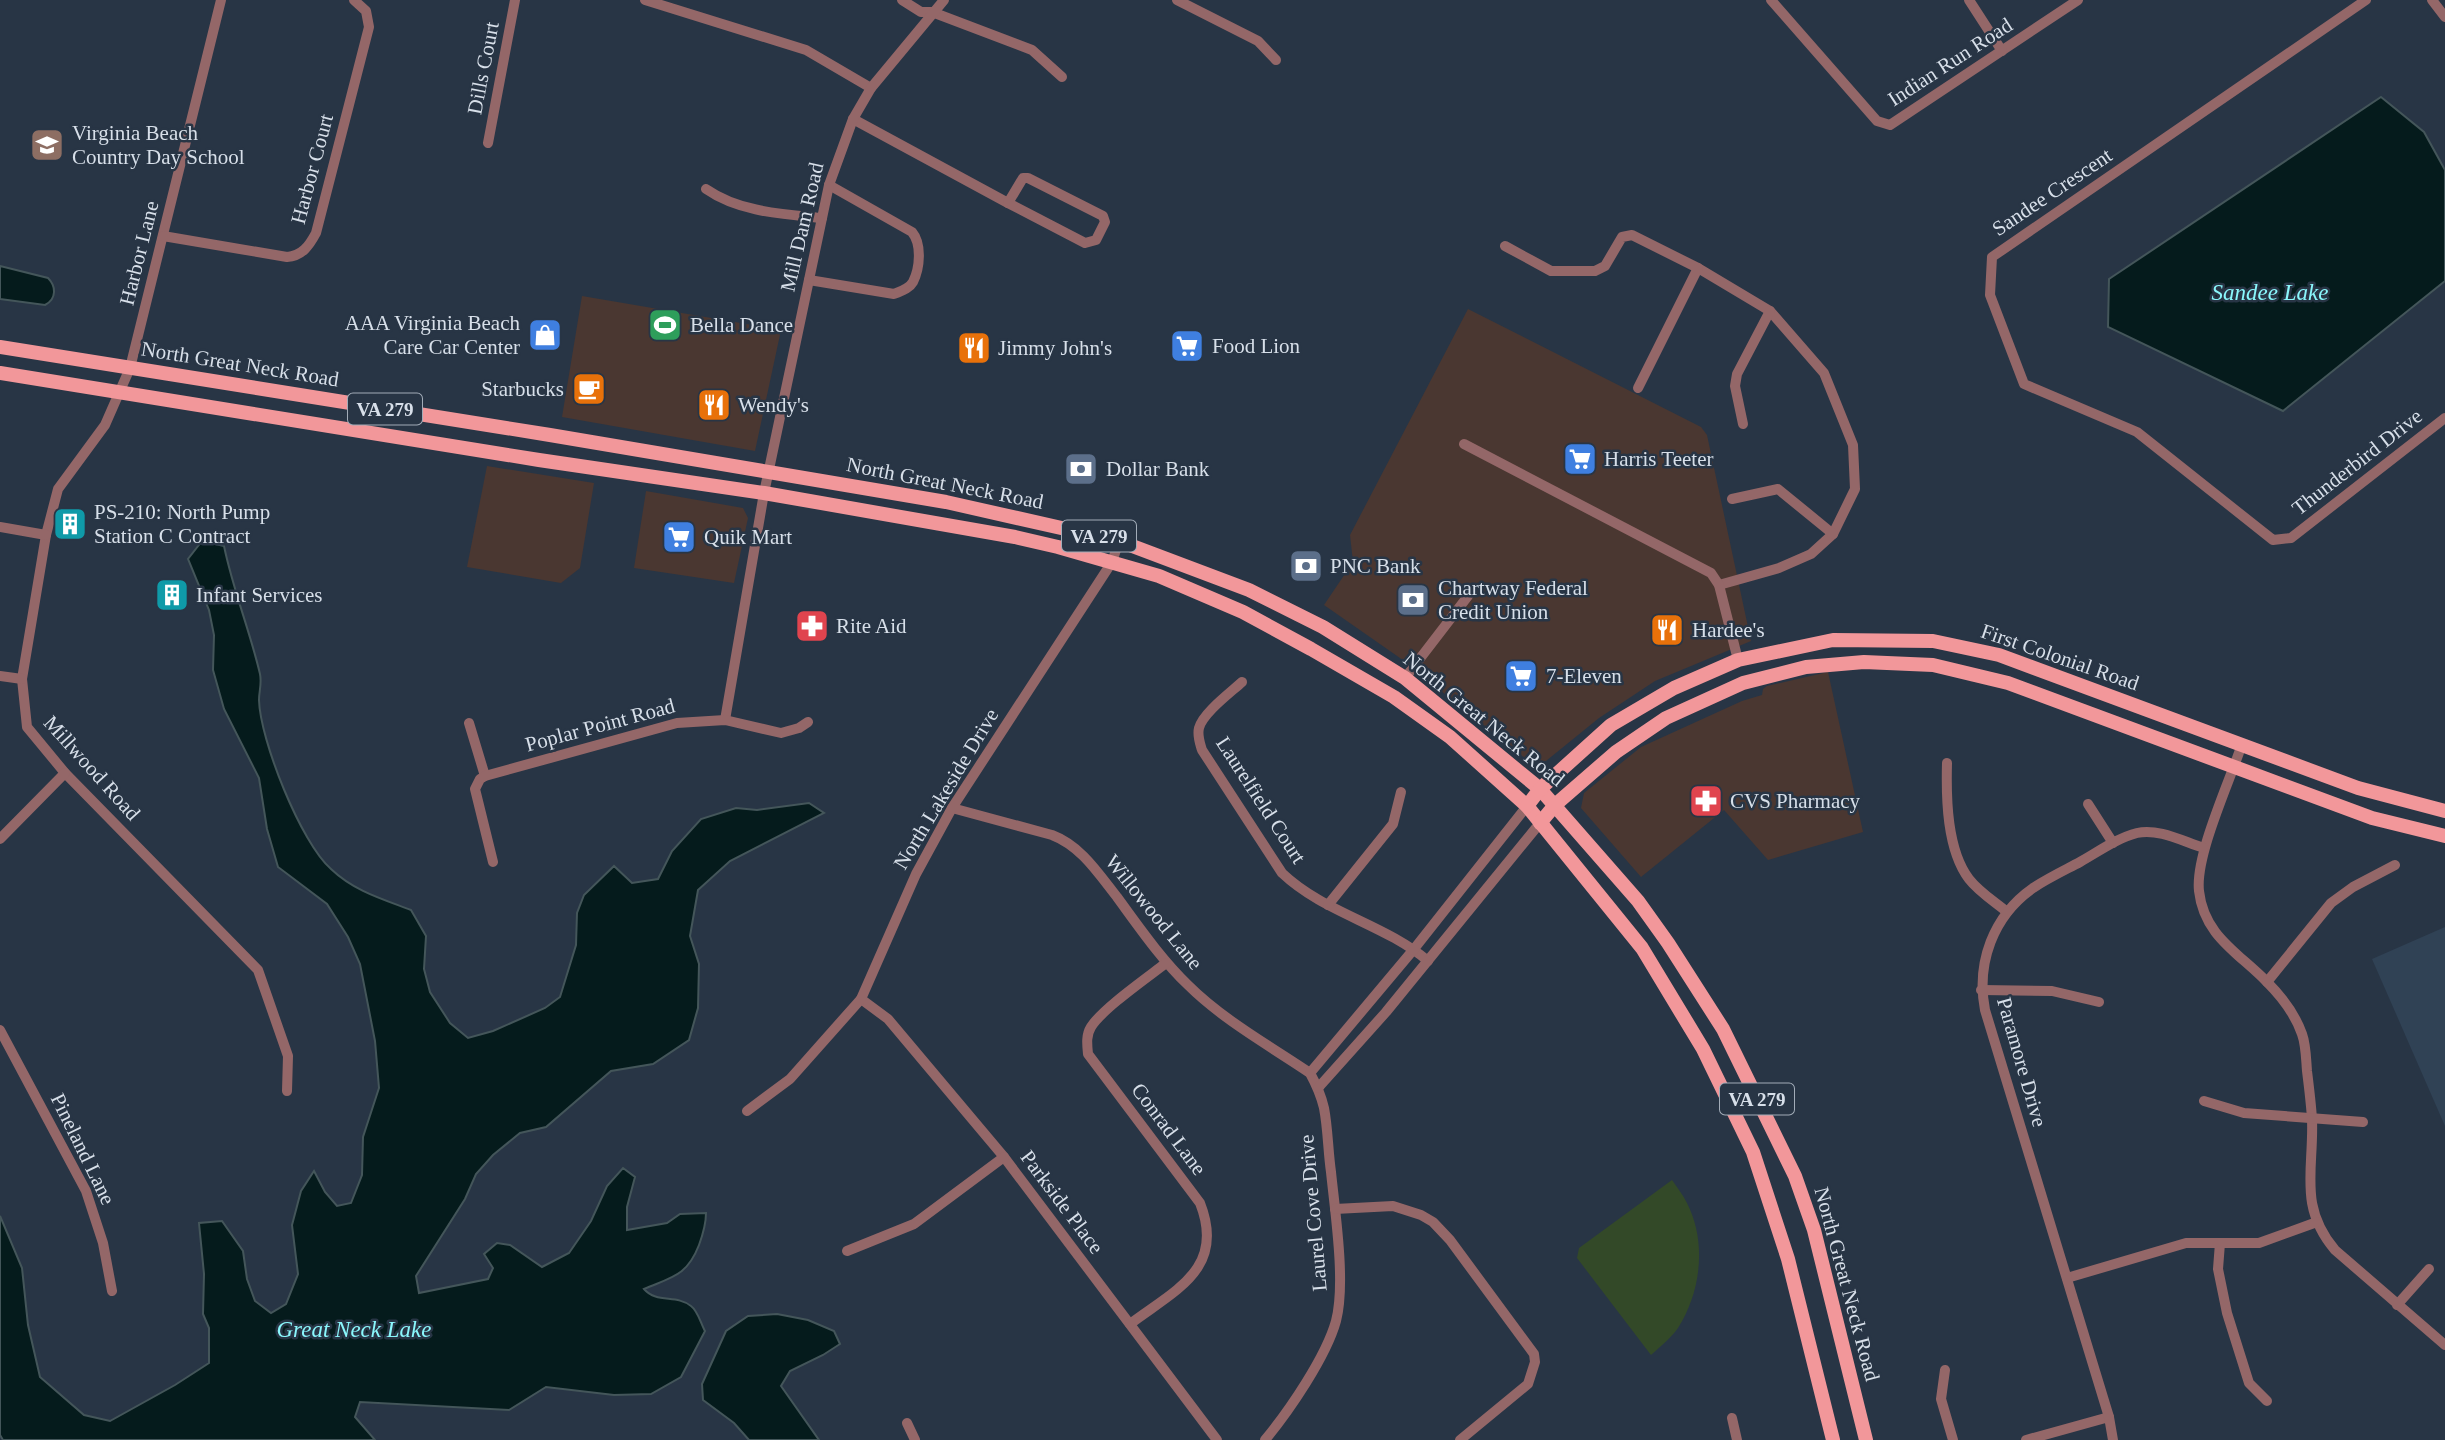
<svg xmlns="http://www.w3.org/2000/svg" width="2445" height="1440" viewBox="0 0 2445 1440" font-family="'Times New Roman',serif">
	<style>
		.commercial { fill: #4a3731 }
		.built { fill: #304255 }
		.green { fill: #334928 }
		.water { fill: #051b1c; stroke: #44565a; stroke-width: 2 }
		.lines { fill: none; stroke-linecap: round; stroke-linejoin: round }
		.minor { stroke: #946768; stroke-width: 10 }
		.major { stroke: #f2979a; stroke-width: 14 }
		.labels { text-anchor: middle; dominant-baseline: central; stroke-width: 5; stroke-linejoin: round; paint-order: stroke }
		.shield { fill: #283545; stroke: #a2acb8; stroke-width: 2 }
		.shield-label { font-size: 19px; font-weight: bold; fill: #d7dfe9 }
		.street-label { font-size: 21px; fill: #d7dfe9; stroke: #283545 }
		.poi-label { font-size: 21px; fill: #d7dfe9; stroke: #283545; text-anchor: start }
		.water-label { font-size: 23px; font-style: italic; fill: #8af7fc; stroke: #283545 }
	</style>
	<rect width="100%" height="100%" fill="#283545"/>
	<g class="commercial">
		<polygon points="582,296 781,330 755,451 562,417"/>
		<polygon points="1468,309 1701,427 1707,435 1751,641 1655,681 1599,718 1546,761 1535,762 1522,756 1400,658 1324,605 1353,562 1350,535"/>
		<polygon points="487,466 594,483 580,568 561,583 467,567"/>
		<polygon points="646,491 743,508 748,518 734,583 634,568"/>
		<polygon points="1828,672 1863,832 1768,860 1724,810 1641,877 1581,808 1584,793 1641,747 1742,701 1762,695 1763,689 1767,686"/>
	</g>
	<polygon class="built" points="2445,927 2445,1126 2372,959"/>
	<path class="green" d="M1672 1180C1677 1187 1683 1195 1687 1203 1707 1242 1701 1292 1678 1328 1671 1338 1660 1347 1651 1355L1577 1258 1579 1248Z"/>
	<g class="water">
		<polygon points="2381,97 2424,132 2445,170 2445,281 2283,411 2108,327 2109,279"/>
		<path d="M0 266 48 278C56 286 57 299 45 305L0 299Z"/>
		<path d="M202 541 224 546C233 590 250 631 260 674 262 684 259 691 259 700 260 740 301 843 331 869 354 891 382 899 411 910L426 936 424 969 430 992 450 1023 468 1038 493 1031 545 1008 560 997 576 945 577 913 584 895 614 866 632 883 658 879 672 851 701 819 736 808 757 810 809 803 824 813 730 861 698 890 690 936 699 964 698 1008 689 1040 653 1064 611 1071 546 1127 520 1133 493 1155 476 1174 465 1199 416 1276 419 1293 488 1279 493 1268 484 1254 497 1243 510 1245 542 1267 569 1253 591 1221 607 1186 623 1168 635 1177 627 1207V1230L667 1223 680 1214 706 1213C706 1225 703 1234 699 1245 687 1276 672 1277 644 1289 657 1304 676 1294 691 1306 698 1311 701 1324 705 1331L681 1377 651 1394 614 1395 546 1387 509 1410 360 1402 355 1417 375 1440H3L0 1435V1216L22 1268 28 1325 40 1377 84 1415 110 1421 175 1385 209 1363V1328L203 1314 204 1274 199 1223 222 1221 243 1251 247 1279 255 1301 271 1313 286 1304 298 1274 292 1225 301 1191 314 1171 325 1192 337 1206 351 1203 362 1175 363 1137 379 1088 375 1041 360 964 348 937 327 904 278 867 267 829 259 778 224 709 213 670 214 635 209 610 188 559Z"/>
		<polygon points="777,1314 808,1320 834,1331 840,1344 823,1355 790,1371 781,1386 819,1440 749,1440 734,1423 703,1400 702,1384 726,1331 748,1316"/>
	</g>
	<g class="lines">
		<g class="minor">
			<polyline points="221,0 130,368 105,425 58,489 46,535 22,679 27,727 65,773 258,970 288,1056 287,1091"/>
			<polyline points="645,0 806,50 871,88"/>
			<polyline points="902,0 921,12 932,12 1032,50 1062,77"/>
			<polyline points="1177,0 1258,41 1276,60"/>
			<polyline points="1771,0 1877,121 1890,125 2078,0"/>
			<polyline points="1969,0 2002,51"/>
			<polyline points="2366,0 1992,257 1990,295 2024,384 2137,432 2273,540 2291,538 2445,418"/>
			<polyline points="2432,0 2445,17"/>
			<polyline points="853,119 1008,203"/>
			<polyline points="488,143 515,0"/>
			<polygon points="1023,178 1028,178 1103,216 1105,222 1096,240 1085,243 1008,203"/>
			<path d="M706 189C739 212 782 214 822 218"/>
			<path d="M163 236 287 257C302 256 309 246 316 233L369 27 366 11 354 0"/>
			<polyline points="1505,246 1551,271 1595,271 1605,266 1622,237 1632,235 1698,268 1770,311 1824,373 1853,445 1855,489 1833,534 1811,554 1779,568 1719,585"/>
			<path d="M809 280 894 294C901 291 909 289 913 282 920 268 922 244 912 232L829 185"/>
			<polyline points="1638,388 1698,268"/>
			<polyline points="1743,424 1735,386 1737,374 1770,311"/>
			<polyline points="1464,444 1711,573 1719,585 1738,660"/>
			<polyline points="1732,499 1778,489 1833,534"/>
			<polyline points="0,527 46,535"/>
			<polyline points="0,676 22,679"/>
			<polyline points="1405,678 1468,596"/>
			<path d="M1242 682C1230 693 1203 713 1199 728 1197 736 1200 743 1202 750L1282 873C1324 913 1385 924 1428 961"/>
			<polyline points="725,720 764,493 829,185 853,119 871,88 944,0"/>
			<polyline points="469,723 485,776"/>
			<path d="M2242 744C2230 781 2195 855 2199 891 2204 936 2239 953 2267 982 2282 997 2295 1014 2302 1034 2306 1045 2306 1059 2307 1071 2309 1087 2311 1103 2312 1119 2314 1170 2298 1206 2335 1250L2445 1345"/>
			<path d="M1947 763C1946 799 1947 850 1969 879 1979 892 1995 902 2007 912"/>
			<polyline points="2088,804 2113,843"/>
			<path d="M952 808 1052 835C1081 846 1098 873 1117 897 1139 927 1161 959 1188 985 1222 1019 1270 1046 1310 1073 1316 1084 1321 1095 1324 1108 1328 1129 1328 1151 1331 1172 1335 1212 1346 1283 1336 1321 1326 1357 1289 1411 1265 1440"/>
			<polyline points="0,839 65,773"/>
			<polyline points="493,862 475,789 480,779 485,776 677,723 725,720 781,733 799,728 808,722"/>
			<polyline points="1328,905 1393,824 1401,792"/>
			<polyline points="2267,982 2331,903 2353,887 2395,865"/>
			<polyline points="1981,990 2052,991 2099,1002"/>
			<polyline points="861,999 888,1019 1004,1157 1217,1440"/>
			<polyline points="0,1030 86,1191 103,1243 112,1291"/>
			<polyline points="1310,1073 1414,949 1527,806"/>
			<polyline points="1318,1088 1386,1012 1540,823"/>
			<polyline points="2204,1101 2244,1113 2363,1122"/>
			<polyline points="747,1111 790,1079 861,999 916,874 952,808 1112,562 1119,541"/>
			<polyline points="1335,1209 1393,1206 1421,1215 1433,1222 1450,1240 1534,1354 1535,1362 1528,1384 1460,1440"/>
			<polyline points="2220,1243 2218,1269 2227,1313 2249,1383 2267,1401"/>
			<polyline points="847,1251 914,1224 1004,1157"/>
			<polyline points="2067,1278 2186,1243 2259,1243 2317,1222"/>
			<polyline points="2397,1305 2429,1269"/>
			<path d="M1130 1324C1175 1290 1226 1269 1200 1203L1088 1054C1087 1044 1086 1035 1091 1027 1102 1009 1148 977 1166 963"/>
			<polyline points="1945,1370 1941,1399 1953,1440"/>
			<polyline points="1732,1418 1737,1440"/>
			<polyline points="907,1423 915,1440"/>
			<polyline points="2026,1440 2109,1417"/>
			<path d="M2113 1440 2109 1417 1985 1010C1976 963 1993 916 2033 888 2048 878 2065 870 2080 862 2098 852 2117 838 2137 833 2159 828 2184 842 2204 848"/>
		</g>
		<g class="major">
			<polyline points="0,347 550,435 946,502 1119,541 1249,590 1323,627 1405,678 1540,789 1638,901 1668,943 1723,1029 1795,1176 1814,1230 1866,1440"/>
			<polyline points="0,373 539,460 764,493 1015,537 1058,547 1159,576 1243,612 1311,649 1394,697 1450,737 1527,806 1642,948 1703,1049 1753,1152 1788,1259 1833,1440"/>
			<polyline points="1527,806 1540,789 1611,725 1674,688 1738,660 1833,640 1933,641 1999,655 2358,788 2445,811"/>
			<polyline points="1540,823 1555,805 1616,752 1666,718 1743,683 1806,667 1864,662 1933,665 2008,683 2372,818 2445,836"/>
		</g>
	</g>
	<defs>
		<symbol id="school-square" viewBox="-11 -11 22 22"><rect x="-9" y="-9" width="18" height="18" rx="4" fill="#8d6e63" stroke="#283545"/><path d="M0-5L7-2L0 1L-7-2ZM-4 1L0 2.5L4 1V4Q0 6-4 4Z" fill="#fff"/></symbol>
		<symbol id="stadium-square" viewBox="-11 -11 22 22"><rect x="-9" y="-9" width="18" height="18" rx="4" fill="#2e9e5b" stroke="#283545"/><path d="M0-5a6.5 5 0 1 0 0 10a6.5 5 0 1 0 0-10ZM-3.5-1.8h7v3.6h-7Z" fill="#fff"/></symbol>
		<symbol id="shop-square" viewBox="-11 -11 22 22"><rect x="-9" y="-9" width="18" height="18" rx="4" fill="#3f7fe0" stroke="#283545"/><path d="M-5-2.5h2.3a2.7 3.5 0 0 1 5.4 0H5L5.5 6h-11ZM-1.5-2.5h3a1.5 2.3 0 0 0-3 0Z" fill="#fff"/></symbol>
		<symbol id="supermarket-square" viewBox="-11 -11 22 22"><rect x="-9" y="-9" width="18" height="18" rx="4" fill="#3f7fe0" stroke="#283545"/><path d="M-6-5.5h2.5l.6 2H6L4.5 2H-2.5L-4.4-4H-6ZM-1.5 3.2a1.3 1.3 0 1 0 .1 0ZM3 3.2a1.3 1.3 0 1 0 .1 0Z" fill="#fff"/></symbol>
		<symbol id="restaurant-square" viewBox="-11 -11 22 22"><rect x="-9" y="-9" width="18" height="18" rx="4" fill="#e8710a" stroke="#283545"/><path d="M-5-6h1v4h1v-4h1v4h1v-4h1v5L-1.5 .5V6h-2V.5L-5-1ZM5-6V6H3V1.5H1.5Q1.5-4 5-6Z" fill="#fff"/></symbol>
		<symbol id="cafe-square" viewBox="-11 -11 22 22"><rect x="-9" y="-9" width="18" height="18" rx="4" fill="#e8710a" stroke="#283545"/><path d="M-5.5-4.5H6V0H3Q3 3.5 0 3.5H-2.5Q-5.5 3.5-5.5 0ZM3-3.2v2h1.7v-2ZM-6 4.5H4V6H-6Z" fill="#fff"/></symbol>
		<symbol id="bank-square" viewBox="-11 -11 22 22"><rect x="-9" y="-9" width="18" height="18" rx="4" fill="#5c6f8a" stroke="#283545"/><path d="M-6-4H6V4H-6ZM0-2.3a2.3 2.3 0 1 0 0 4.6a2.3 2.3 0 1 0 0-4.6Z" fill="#fff"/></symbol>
		<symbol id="building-square" viewBox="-11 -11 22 22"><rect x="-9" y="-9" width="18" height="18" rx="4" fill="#0f9aa8" stroke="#283545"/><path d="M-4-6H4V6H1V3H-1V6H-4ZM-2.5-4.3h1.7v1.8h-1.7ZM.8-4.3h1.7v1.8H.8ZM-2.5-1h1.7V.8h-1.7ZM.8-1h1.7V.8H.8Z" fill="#fff"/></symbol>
		<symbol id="pharmacy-square" viewBox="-11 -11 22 22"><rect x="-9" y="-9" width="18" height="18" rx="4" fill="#e0444e" stroke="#283545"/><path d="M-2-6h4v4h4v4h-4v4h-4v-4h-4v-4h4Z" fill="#fff"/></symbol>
	</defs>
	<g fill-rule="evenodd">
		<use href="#school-square" x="28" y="126" width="38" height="38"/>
		<use href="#stadium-square" x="646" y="306" width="38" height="38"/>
		<use href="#shop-square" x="526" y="316" width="38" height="38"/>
		<use href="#supermarket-square" x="1168" y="327" width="38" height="38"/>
		<use href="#restaurant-square" x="955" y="329" width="38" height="38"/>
		<use href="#cafe-square" x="570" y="370" width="38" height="38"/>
		<use href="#restaurant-square" x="695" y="386" width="38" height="38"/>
		<use href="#supermarket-square" x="1561" y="440" width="38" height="38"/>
		<use href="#bank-square" x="1062" y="450" width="38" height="38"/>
		<use href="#building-square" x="51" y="505" width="38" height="38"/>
		<use href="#supermarket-square" x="660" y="518" width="38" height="38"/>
		<use href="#bank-square" x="1287" y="547" width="38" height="38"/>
		<use href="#building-square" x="153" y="576" width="38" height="38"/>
		<use href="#bank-square" x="1394" y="581" width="38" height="38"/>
		<use href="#pharmacy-square" x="793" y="607" width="38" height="38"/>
		<use href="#restaurant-square" x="1648" y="611" width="38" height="38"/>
		<use href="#supermarket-square" x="1502" y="657" width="38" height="38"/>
		<use href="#pharmacy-square" x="1687" y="782" width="38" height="38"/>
	</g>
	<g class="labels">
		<g class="shield">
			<rect x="348" y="393.5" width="74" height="31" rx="5"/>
			<rect x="1062" y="520.5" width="74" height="31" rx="5"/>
			<rect x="1720" y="1083.5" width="74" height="31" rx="5"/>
		</g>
		<g class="shield-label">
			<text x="385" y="409">VA 279</text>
			<text x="1099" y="536">VA 279</text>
			<text x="1757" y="1099">VA 279</text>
		</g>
		<g class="street-label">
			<text transform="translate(1950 62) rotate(-33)">Indian Run Road</text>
			<text transform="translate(483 68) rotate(-79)">Dills Court</text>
			<text transform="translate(312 169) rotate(-75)">Harbor Court</text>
			<text transform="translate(2052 192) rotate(-34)">Sandee Crescent</text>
			<text transform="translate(802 227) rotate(-77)">Mill Dam Road</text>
			<text transform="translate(139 253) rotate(-76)">Harbor Lane</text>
			<text transform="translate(240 364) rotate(9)">North Great Neck Road</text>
			<text transform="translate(2357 462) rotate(-38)">Thunderbird Drive</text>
			<text transform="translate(945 483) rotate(11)">North Great Neck Road</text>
			<text transform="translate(2060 657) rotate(19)">First Colonial Road</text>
			<text transform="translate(1484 719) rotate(39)">North Great Neck Road</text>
			<text transform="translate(600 725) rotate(-15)">Poplar Point Road</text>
			<text transform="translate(92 768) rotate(48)">Millwood Road</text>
			<text transform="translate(946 789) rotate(-59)">North Lakeside Drive</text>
			<text transform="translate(1261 800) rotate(57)">Laurelfield Court</text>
			<text transform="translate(1154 912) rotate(51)">Willowood Lane</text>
			<text transform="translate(2022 1062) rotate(74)">Paramore Drive</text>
			<text transform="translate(1169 1129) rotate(53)">Conrad Lane</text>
			<text transform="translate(83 1149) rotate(64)">Pineland Lane</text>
			<text transform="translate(1062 1202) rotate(53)">Parkside Place</text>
			<text transform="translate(1313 1213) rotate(-95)">Laurel Cove Drive</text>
			<text transform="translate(1847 1284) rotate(75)">North Great Neck Road</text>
		</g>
		<g class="poi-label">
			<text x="72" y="133">Virginia Beach<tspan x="72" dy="24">Country Day School</tspan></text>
			<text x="520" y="323" text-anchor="end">AAA Virginia Beach<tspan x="520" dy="24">Care Car Center</tspan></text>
			<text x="690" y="325">Bella Dance</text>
			<text x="1212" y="346">Food Lion</text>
			<text x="998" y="348">Jimmy John's</text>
			<text x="564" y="389" text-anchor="end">Starbucks</text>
			<text x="738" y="405">Wendy's</text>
			<text x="1604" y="459">Harris Teeter</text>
			<text x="1106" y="469">Dollar Bank</text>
			<text x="94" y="512">PS-210: North Pump<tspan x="94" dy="24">Station C Contract</tspan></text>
			<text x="704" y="537">Quik Mart</text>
			<text x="1330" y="566">PNC Bank</text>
			<text x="1438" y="588">Chartway Federal<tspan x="1438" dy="24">Credit Union</tspan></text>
			<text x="196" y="595">Infant Services</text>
			<text x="836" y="626">Rite Aid</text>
			<text x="1692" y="630">Hardee's</text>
			<text x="1546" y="676">7-Eleven</text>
			<text x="1730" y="801">CVS Pharmacy</text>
		</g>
		<g class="water-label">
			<text x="2270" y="292">Sandee Lake</text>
			<text x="354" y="1329">Great Neck Lake</text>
		</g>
	</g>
</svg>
